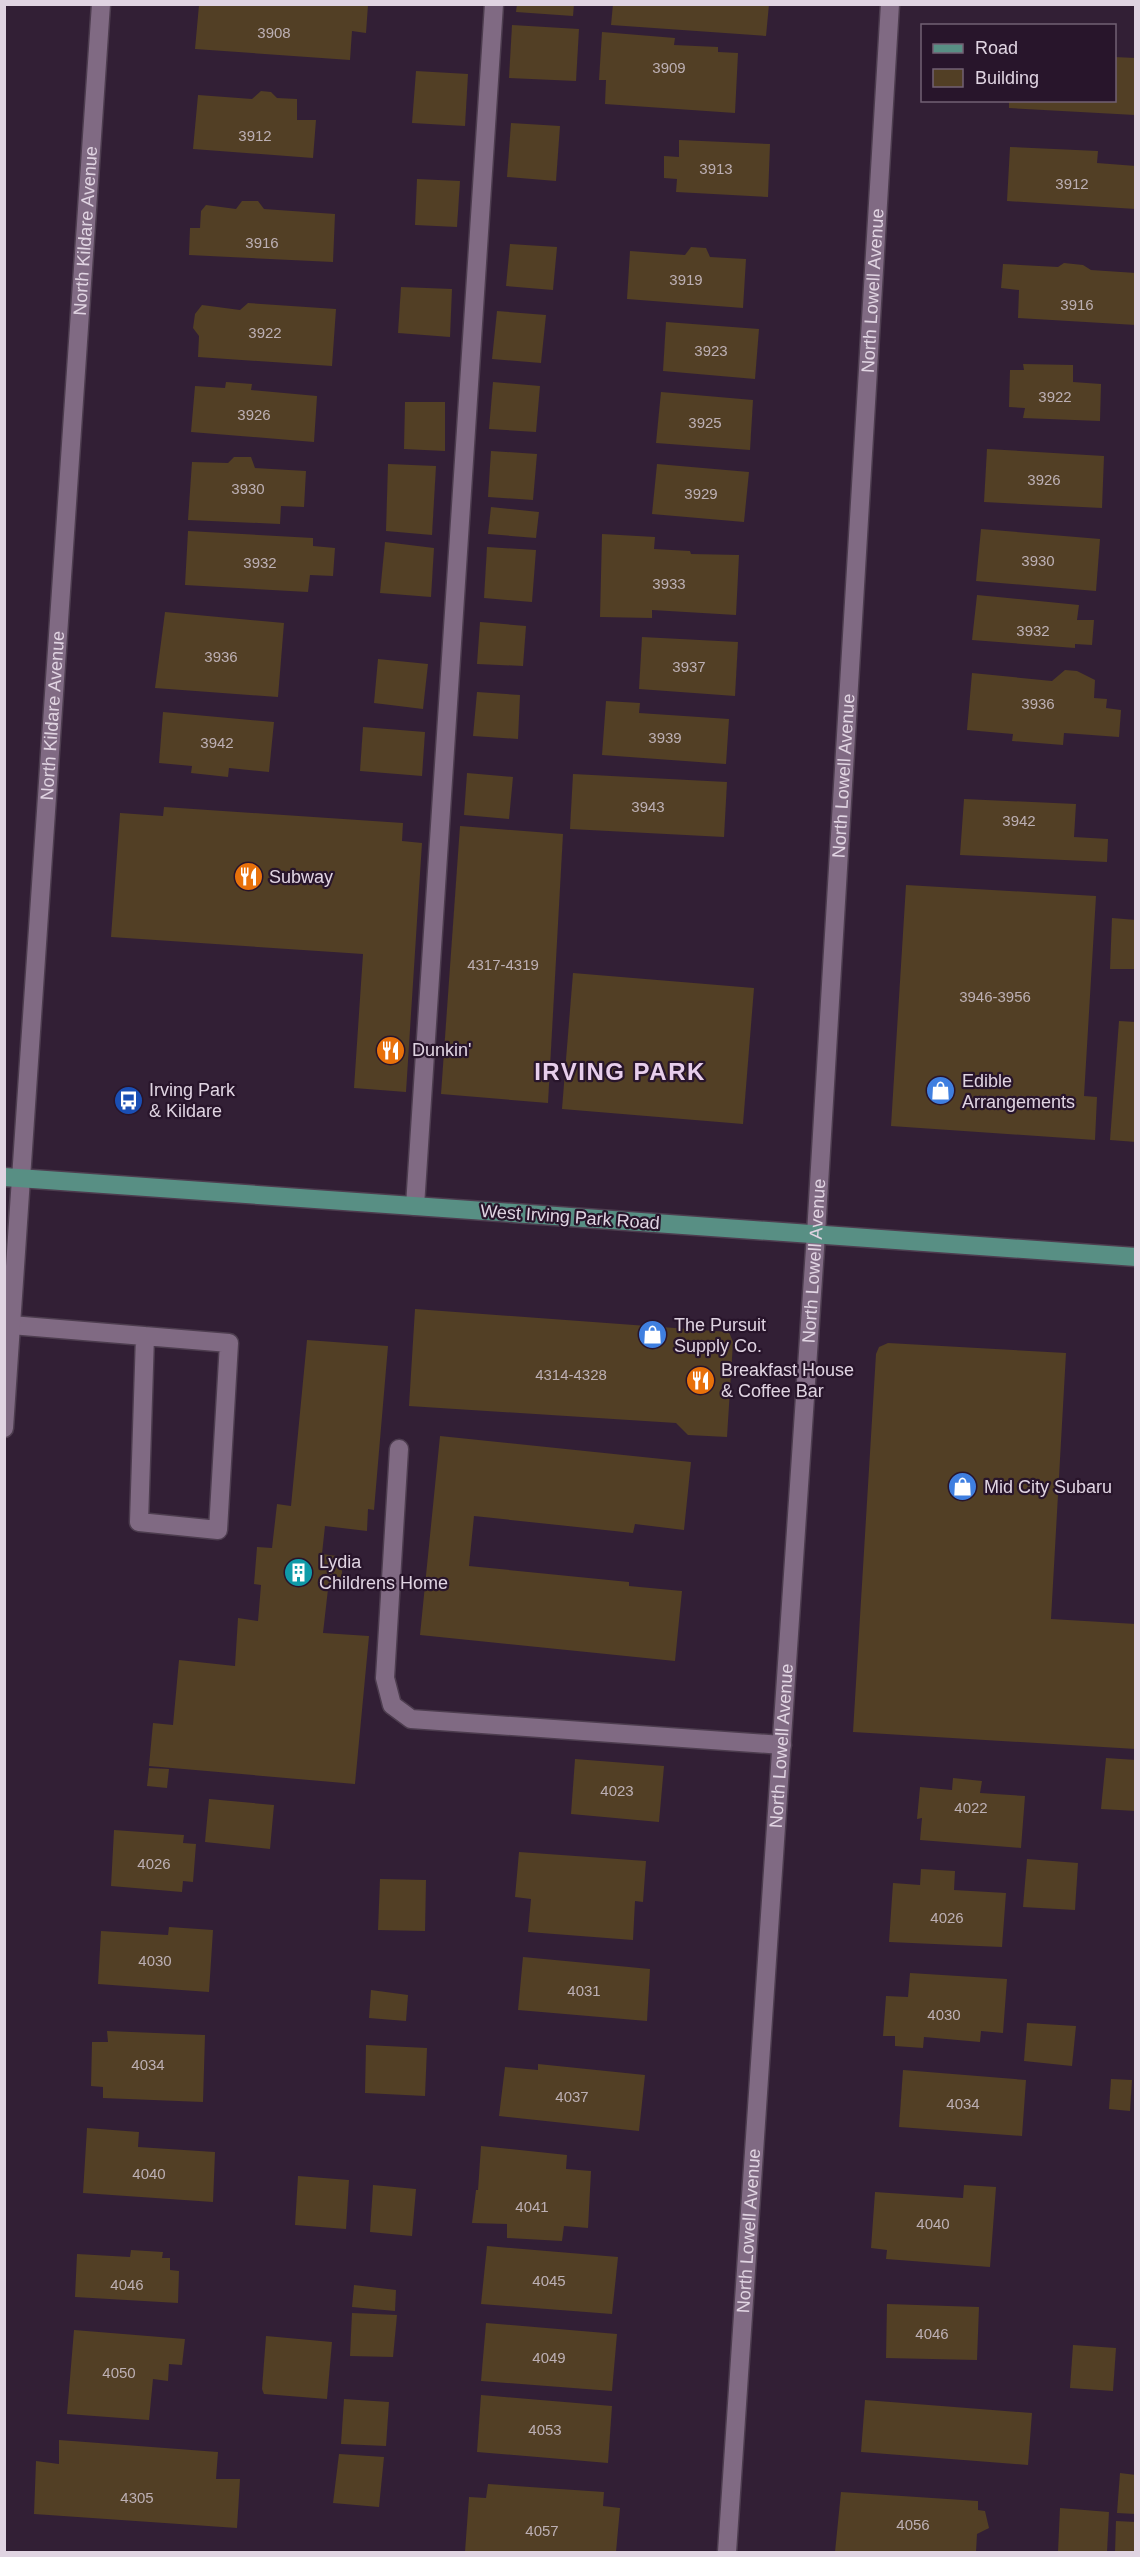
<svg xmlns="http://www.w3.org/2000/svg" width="1140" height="2557" viewBox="0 0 1140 2557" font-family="Helvetica,sans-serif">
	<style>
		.building { fill: #523f25 }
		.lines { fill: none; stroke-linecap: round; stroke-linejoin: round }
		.minor-casing { stroke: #4d3d4f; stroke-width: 21 }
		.major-casing { stroke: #4d3d4f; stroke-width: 21 }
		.minor { stroke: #806a83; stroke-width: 18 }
		.major { stroke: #588f84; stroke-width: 18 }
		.labels { text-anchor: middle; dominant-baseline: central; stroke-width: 4.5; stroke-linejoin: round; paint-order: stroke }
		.number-label { font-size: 15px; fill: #bcafb3 }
		.street-label { font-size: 18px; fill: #e0d4e2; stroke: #28152b }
		.poi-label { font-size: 18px; fill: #e0d4e2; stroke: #28152b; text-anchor: start }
		.district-label { font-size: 24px; font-weight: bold; letter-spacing: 1.5px; fill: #e7ceeb; stroke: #28152b }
	</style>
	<rect width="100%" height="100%" fill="#321f35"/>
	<g class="building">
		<polygon points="517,4 574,4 573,16 516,12"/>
		<polygon points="613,4 769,4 766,36 611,25"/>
		<polygon points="199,5 368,5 366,33 352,31 350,60 195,49"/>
		<polygon points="512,25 579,29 576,81 509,78"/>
		<polygon points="602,32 675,38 674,45 718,47 718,52 738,53 735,113 605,104 606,80 599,80"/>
		<polygon points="1114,57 1136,58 1135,115 1009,108 1009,100 1114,100"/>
		<polygon points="416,71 468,74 465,126 412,123"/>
		<polygon points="261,91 271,92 277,98 297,99 297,120 316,120 313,158 193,149 198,95 252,99"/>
		<polygon points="511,123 560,126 556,181 507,177"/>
		<polygon points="679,140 770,144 768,197 676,192 677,179 664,178 664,156 679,157"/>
		<polygon points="1010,147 1098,151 1097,163 1136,166 1136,209 1007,201"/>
		<polygon points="417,179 460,181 457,227 415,225"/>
		<polygon points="242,201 258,201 264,209 335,214 333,262 189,255 190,228 200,228 201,211 206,205 236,209"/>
		<polygon points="510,244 557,247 553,290 506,286"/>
		<polygon points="691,247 706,248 710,257 746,259 743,308 627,299 630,251 685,255"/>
		<polygon points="1064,263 1083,265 1091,270 1136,273 1136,325 1018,318 1019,290 1001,288 1003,264 1058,267"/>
		<polygon points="401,287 452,289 450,337 398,333"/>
		<polygon points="248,303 336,309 332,366 198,357 199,336 193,328 195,314 202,305 240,310"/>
		<polygon points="497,311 546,315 541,363 492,359"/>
		<polygon points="666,322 759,329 755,379 663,371"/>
		<polygon points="1023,364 1073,365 1073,382 1101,384 1100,421 1023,418 1025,408 1009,407 1010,370 1024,370"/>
		<polygon points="226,382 252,384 251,390 317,396 314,442 191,432 195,386 225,388"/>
		<polygon points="493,382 540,386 536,432 489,429"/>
		<polygon points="661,392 753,400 750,450 656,443"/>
		<polygon points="405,402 445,402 445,451 404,449"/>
		<polygon points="987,449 1104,456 1102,508 984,502"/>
		<polygon points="491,451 537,454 533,500 488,497"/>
		<polygon points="234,457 251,457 255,468 306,471 304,507 281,506 280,524 188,520 192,462 228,463"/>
		<polygon points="388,464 436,466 432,535 386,531"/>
		<polygon points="657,464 749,472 744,522 652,514"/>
		<polygon points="491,507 539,512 536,538 488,534"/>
		<polygon points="981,529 1100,539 1096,591 976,581"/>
		<polygon points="188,531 313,538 313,546 335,548 333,576 310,575 308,592 185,585"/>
		<polygon points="602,534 655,537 654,549 690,551 691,554 739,555 736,615 652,610 652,618 600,617"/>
		<polygon points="385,542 434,548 431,597 380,593"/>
		<polygon points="487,547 536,550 532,602 484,598"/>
		<polygon points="977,595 1079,605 1077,620 1094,620 1092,645 1075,644 1075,648 972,640"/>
		<polygon points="165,612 284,623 278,697 155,688"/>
		<polygon points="480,622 526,626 523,666 477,664"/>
		<polygon points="642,637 738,642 735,696 639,689"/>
		<polygon points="378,659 428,664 423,709 374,703"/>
		<polygon points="1065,670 1077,671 1095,680 1094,698 1107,699 1106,708 1121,710 1119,737 1064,733 1063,745 1012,741 1013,734 967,730 972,673 1052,681"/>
		<polygon points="477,692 520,695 518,739 473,736"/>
		<polygon points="606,701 640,703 639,713 729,719 726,764 602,755"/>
		<polygon points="163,712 274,722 269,772 229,768 228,777 191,773 192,766 159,763"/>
		<polygon points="363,727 425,732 422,776 360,771"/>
		<polygon points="467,773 513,777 509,819 464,815"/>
		<polygon points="573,774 727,782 724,837 570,829"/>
		<polygon points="964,799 1076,804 1074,837 1108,839 1107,862 960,855"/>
		<polygon points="164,807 403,823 402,841 422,843 406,1092 354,1088 363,954 111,937 120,813 163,816"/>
		<polygon points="460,826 563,834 548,1103 441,1094"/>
		<polygon points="906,885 1096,896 1084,1096 1097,1097 1095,1140 891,1126"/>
		<polygon points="1112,918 1136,920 1136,969 1110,969"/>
		<polygon points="573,973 754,988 743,1124 562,1109"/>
		<polygon points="1119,1021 1136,1022 1136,1142 1110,1140"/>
		<polygon points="415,1309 729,1332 733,1342 727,1437 688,1435 676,1423 409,1406"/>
		<polygon points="307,1340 388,1346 374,1510 368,1509 367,1531 325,1526 322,1554 337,1556 337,1559 343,1562 341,1582 334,1587 334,1590 328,1589 323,1633 369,1636 355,1784 149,1766 153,1723 173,1725 179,1660 235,1666 238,1618 258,1621 261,1585 254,1584 257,1547 272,1548 277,1504 291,1506"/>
		<polygon points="888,1343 1066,1353 1051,1619 1136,1624 1136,1749 853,1732 876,1354 879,1347"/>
		<polygon points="440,1436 691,1462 684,1530 635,1524 633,1533 474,1516 469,1566 629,1582 629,1586 682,1591 675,1661 420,1635"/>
		<polygon points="1106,1758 1136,1760 1136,1811 1101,1809"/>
		<polygon points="575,1759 664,1766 659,1822 571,1814"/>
		<polygon points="149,1768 169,1769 167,1788 147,1786"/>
		<polygon points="953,1778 982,1781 980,1793 1025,1796 1021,1848 920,1840 922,1818 917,1819 920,1787 952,1790"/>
		<polygon points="209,1799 274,1805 270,1849 205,1842"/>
		<polygon points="114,1830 184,1835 183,1843 196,1844 193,1882 183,1881 182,1892 111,1886"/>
		<polygon points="519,1852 646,1861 643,1902 635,1901 633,1940 528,1932 531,1899 515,1897"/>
		<polygon points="1027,1859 1078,1863 1075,1910 1023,1907"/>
		<polygon points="921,1869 955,1871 954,1890 1006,1893 1002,1947 889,1942 893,1883 920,1885"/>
		<polygon points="380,1879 426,1880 425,1931 378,1930"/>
		<polygon points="169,1927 213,1930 209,1992 98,1984 101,1931 168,1935"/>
		<polygon points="523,1957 650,1969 647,2021 518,2010"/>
		<polygon points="910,1973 1007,1979 1003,2033 981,2031 980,2042 924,2037 923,2048 895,2046 895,2036 883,2036 886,1996 908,1997"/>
		<polygon points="371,1990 408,1995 406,2021 369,2018"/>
		<polygon points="1027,2023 1076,2026 1072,2066 1024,2061"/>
		<polygon points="107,2031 205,2035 203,2102 103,2098 103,2087 91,2086 92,2042 108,2042"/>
		<polygon points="366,2045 427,2048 425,2096 365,2093"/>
		<polygon points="538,2064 645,2075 639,2131 499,2116 505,2067 538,2070"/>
		<polygon points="903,2070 1026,2080 1022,2136 899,2127"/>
		<polygon points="1111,2079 1132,2080 1130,2111 1109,2109"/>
		<polygon points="87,2128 139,2132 138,2147 215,2152 213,2202 83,2193"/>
		<polygon points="481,2146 567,2155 566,2169 591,2171 588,2228 564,2226 562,2241 507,2238 507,2224 472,2223 476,2190 478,2190"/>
		<polygon points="298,2176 349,2180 346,2229 295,2225"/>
		<polygon points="373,2185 416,2189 412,2236 370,2232"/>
		<polygon points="964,2185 996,2187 990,2267 886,2259 887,2250 871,2248 875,2192 963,2198"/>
		<polygon points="487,2246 618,2257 612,2314 481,2304"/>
		<polygon points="131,2250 163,2252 162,2258 170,2258 170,2270 179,2271 178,2303 75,2297 77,2254 130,2257"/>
		<polygon points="354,2285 396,2290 395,2311 352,2307"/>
		<polygon points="887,2304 979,2307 977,2360 886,2358"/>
		<polygon points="352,2313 397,2315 393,2357 350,2356"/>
		<polygon points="486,2323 617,2334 612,2391 481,2381"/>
		<polygon points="74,2330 185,2339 182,2365 169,2364 168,2381 153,2379 149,2420 67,2414"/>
		<polygon points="266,2336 332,2342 327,2399 264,2394 262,2389"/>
		<polygon points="1073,2345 1116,2348 1113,2391 1070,2388"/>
		<polygon points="481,2395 612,2406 608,2463 477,2452"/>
		<polygon points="344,2399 389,2402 386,2446 341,2444"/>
		<polygon points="865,2400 1032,2413 1028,2465 861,2452"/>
		<polygon points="59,2440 218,2452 216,2479 240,2479 237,2528 34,2514 36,2461 59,2464"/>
		<polygon points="339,2454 384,2457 379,2507 333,2503"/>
		<polygon points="1120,2473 1136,2475 1136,2514 1117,2513"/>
		<polygon points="488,2484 604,2492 603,2506 620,2508 616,2552 465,2552 469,2497 486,2498"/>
		<polygon points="841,2492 978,2501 978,2510 985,2511 989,2528 977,2534 976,2552 835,2552"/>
		<polygon points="1060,2508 1109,2512 1107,2552 1058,2552"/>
		<polygon points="1116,2521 1136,2522 1136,2552 1115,2552"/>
	</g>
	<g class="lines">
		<defs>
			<g id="minor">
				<polyline points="415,1206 494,4"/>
				<polyline points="11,1325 229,1343 218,1530 139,1522 145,1336"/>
				<path id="s1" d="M4 1428 101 4"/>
				<polyline points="399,1449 385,1678 392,1705 411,1719 782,1745"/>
				<path id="s2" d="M727 2552 816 1234 890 4"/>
			</g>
			<polyline id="major" points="4,1177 1136,1257"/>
		</defs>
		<use href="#minor" class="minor-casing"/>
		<use href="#major" class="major-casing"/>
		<use href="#minor" class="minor"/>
		<use href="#major" class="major"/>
	</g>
	<defs>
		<symbol id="restaurant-disc" viewBox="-11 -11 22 22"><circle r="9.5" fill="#e8710a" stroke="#28152b"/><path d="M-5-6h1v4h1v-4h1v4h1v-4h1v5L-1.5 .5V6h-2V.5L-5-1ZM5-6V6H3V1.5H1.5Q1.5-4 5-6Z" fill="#fff"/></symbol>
		<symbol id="shop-disc" viewBox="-11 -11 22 22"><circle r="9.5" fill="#3f7fe0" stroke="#28152b"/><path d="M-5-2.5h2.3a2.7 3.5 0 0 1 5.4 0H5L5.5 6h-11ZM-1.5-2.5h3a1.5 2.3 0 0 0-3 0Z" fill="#fff"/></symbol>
		<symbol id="bus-disc" viewBox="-11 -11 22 22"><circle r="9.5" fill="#1a4fb4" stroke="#28152b"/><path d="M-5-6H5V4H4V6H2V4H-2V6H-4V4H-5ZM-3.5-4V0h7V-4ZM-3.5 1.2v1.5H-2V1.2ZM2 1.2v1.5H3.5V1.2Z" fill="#fff"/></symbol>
		<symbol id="building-disc" viewBox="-11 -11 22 22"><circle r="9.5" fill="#0f9aa8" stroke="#28152b"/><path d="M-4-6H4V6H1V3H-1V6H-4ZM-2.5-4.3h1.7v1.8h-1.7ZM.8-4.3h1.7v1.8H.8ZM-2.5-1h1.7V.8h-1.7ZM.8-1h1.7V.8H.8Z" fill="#fff"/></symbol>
	</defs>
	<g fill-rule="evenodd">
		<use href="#restaurant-disc" x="232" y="860" width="33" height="33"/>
		<use href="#restaurant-disc" x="374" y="1034" width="33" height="33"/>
		<use href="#shop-disc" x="924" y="1074" width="33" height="33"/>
		<use href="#bus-disc" x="112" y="1084" width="33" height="33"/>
		<use href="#shop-disc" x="636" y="1318" width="33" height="33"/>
		<use href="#restaurant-disc" x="684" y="1364" width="33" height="33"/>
		<use href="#shop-disc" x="946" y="1470" width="33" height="33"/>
		<use href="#building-disc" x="282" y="1556" width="33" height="33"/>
	</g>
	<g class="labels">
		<g class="number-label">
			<text x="274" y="32">3908</text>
			<text x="669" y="67">3909</text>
			<text x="255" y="135">3912</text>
			<text x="716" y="168">3913</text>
			<text x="1072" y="183">3912</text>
			<text x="262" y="242">3916</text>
			<text x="686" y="279">3919</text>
			<text x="1077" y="304">3916</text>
			<text x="265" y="332">3922</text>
			<text x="711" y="350">3923</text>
			<text x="1055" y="396">3922</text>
			<text x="254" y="414">3926</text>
			<text x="705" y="422">3925</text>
			<text x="1044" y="479">3926</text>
			<text x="248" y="488">3930</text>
			<text x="701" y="493">3929</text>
			<text x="1038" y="560">3930</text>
			<text x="260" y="562">3932</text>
			<text x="669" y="583">3933</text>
			<text x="1033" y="630">3932</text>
			<text x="221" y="656">3936</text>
			<text x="689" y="666">3937</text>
			<text x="1038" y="703">3936</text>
			<text x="665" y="737">3939</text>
			<text x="217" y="742">3942</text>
			<text x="648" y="806">3943</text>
			<text x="1019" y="820">3942</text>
			<text x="503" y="964">4317-4319</text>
			<text x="995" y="996">3946-3956</text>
			<text x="571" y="1374">4314-4328</text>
			<text x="617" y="1790">4023</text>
			<text x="971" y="1807">4022</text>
			<text x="154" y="1863">4026</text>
			<text x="947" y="1917">4026</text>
			<text x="155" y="1960">4030</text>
			<text x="584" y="1990">4031</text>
			<text x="944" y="2014">4030</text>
			<text x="148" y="2064">4034</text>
			<text x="572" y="2096">4037</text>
			<text x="963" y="2103">4034</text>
			<text x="149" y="2173">4040</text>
			<text x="532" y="2206">4041</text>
			<text x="933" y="2223">4040</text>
			<text x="549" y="2280">4045</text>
			<text x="127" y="2284">4046</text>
			<text x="932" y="2333">4046</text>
			<text x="549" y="2357">4049</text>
			<text x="119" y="2372">4050</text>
			<text x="545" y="2429">4053</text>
			<text x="137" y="2497">4305</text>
			<text x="913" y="2524">4056</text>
			<text x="542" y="2530">4057</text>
		</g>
		<g class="street-label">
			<text stroke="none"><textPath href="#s1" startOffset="1200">North Kildare Avenue</textPath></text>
			<text stroke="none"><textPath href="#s2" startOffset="2266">North Lowell Avenue</textPath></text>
			<text stroke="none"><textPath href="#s1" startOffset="714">North Kildare Avenue</textPath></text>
			<text stroke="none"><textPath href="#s2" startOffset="1780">North Lowell Avenue</textPath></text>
			<text transform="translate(570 1217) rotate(4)">West Irving Park Road</text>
			<text stroke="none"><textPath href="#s2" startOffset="1294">North Lowell Avenue</textPath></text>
			<text stroke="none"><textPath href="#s2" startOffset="808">North Lowell Avenue</textPath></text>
			<text stroke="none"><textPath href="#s2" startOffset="322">North Lowell Avenue</textPath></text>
		</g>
		<g class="poi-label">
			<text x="269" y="877">Subway</text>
			<text x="412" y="1050">Dunkin'</text>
			<text x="962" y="1081">Edible<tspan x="962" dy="21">Arrangements</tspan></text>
			<text x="149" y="1090">Irving Park<tspan x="149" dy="21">&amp; Kildare</tspan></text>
			<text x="674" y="1325">The Pursuit<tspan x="674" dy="21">Supply Co.</tspan></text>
			<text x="721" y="1370">Breakfast House<tspan x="721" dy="21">&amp; Coffee Bar</tspan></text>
			<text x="984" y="1487">Mid City Subaru</text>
			<text x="319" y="1562">Lydia<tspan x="319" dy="21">Childrens Home</tspan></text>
		</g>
		<g class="district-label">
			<text x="620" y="1071">IRVING PARK</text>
		</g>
	</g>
	<rect width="1140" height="2557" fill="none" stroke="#e0d4e2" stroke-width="12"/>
	<rect x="921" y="24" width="195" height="78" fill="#28152b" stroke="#726174" stroke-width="1.5"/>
	<rect x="933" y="44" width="30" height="9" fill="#588f84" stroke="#726174" stroke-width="1.5"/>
	<text x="975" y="54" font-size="18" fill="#e0d4e2">Road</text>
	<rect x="933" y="69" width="30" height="18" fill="#523f25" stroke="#726174" stroke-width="1.5"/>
	<text x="975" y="84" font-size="18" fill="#e0d4e2">Building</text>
</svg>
